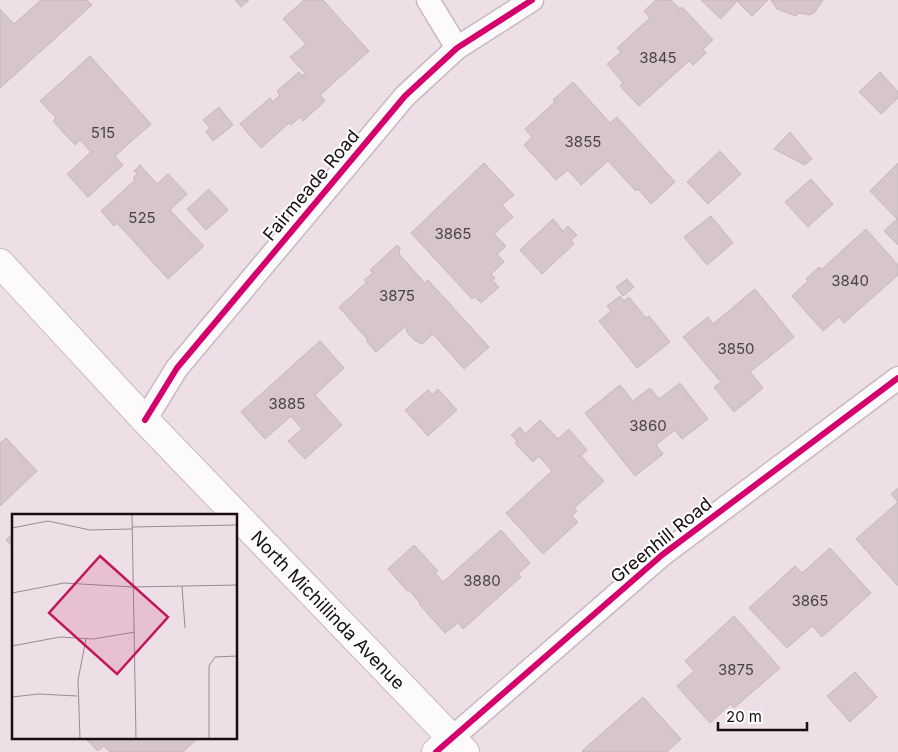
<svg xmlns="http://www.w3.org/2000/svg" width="898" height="752" viewBox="0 0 898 752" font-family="Inter,sans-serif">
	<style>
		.building { fill: #d7c5ce; stroke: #c3b7bc }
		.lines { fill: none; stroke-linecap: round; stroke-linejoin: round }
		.street-casing { stroke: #c5babf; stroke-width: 25 }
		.secondary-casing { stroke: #c5babf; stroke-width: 30 }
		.primary-casing { stroke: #c5babf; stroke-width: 30 }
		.street { stroke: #fcfafb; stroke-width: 22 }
		.secondary { stroke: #fcfafb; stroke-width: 28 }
		.primary { stroke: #fcfafb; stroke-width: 28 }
		.cycleway-casing { stroke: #fff; stroke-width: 9 }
		.cycleway { stroke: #d6006c; stroke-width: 6 }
		.labels { text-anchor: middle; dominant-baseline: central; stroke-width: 4; stroke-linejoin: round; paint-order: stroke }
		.number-label { font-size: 15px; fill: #4b4045 }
		.street-label { font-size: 18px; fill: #170e12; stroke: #fff }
		.inset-road { fill: none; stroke: #988b91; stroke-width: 1 }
		.view { fill: #c2185b; fill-opacity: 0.15; stroke: #c2185b; stroke-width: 2.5 }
		.inset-edge { fill: none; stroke: #170e12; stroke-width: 2.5 }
	</style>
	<rect width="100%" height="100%" fill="#eedfe6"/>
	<g class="building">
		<polygon points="41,0 87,0 92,5 0,88 0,9 14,24"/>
		<polygon points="235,0 249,0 241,7"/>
		<polygon points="304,0 323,0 369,51 320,95 325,101 303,121 300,117 291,125 289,123 261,148 240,124 270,98 273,102 280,95 277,91 299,72 302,76 305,73 290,57 306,44 283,19"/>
		<polygon points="656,0 671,0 680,9 682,7 713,40 703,49 706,53 693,65 689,61 639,106 620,86 623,83 607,64 621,52 617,48 650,18 644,11"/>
		<polygon points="701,0 768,0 752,16 737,1 721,19"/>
		<polygon points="771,0 823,0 814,13 809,15 798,13 796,16 777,9"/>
		<polygon points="90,56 151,124 115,156 123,165 88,197 67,174 91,152 80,140 75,145 53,121 56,118 40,101"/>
		<polygon points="880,72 898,92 898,98 881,114 859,92"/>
		<polygon points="573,82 610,123 617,117 675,182 651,204 638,189 636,191 608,161 581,185 568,170 556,180 524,145 532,137 525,129 555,102 553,100"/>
		<polygon points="219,107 233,125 213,141 206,132 210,128 203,120"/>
		<polygon points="790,132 812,159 805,165 774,149"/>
		<polygon points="720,151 741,174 708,204 687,182"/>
		<polygon points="484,163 514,195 502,205 513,217 494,234 506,246 497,254 504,262 491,274 495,278 492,280 499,287 481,303 475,297 472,299 411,233"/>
		<polygon points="898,163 898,245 884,231 897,219 870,191"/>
		<polygon points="140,165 157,184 168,174 187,194 170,210 204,246 168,279 117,223 114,226 101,211 135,180 133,178 137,174 134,171"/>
		<polygon points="811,179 833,204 808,227 785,202"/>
		<polygon points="209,189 228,210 206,230 187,209"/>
		<polygon points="711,216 733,243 707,265 684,237"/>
		<polygon points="553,219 563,231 568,226 577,235 571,240 574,244 542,274 520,250"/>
		<polygon points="866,229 898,265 898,275 844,323 839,317 823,331 792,296 808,281 806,279 819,267 822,269"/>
		<polygon points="397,245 400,248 399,254 425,283 428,280 489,347 464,369 433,334 422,344 414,340 407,332 406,326 376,352 367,342 367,339 339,307 367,282 364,280 373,273 370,270"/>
		<polygon points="627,279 634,287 623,296 616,287"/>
		<polygon points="755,289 794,337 750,372 763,388 734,412 714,387 721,382 683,337 708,317 713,324"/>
		<polygon points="620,296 624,301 629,297 646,318 649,316 670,342 637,368 599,321 611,311 607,306"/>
		<polygon points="320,341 344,368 315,395 342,425 305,459 288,441 302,429 291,416 265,439 241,412"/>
		<polygon points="680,383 708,419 682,439 675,430 656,445 663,454 635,476 585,413 620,385 633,401 650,388 659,399"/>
		<polygon points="438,389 457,410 428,436 405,410 428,390 432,395"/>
		<polygon points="540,420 558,439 569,429 587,450 581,456 604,481 574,508 577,511 572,516 578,522 543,554 506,513 552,471 539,456 533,462 515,443 517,441 511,435 520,427 525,434"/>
		<polygon points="6,438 37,471 0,506 0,443"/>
		<polygon points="898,488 898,585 897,585 856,539 898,502 891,494"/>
		<polygon points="501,530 530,563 518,574 521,577 463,629 458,623 445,633 419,604 420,603 409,590 407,591 388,569 414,545 438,571 435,573 443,582"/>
		<polygon points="14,532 14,548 6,540"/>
		<polygon points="830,548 871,593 822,637 812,626 787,648 749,608 795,566 802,573"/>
		<polygon points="734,616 780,668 734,708 731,704 710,723 677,686 694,671 685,661"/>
		<polygon points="855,672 877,697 850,722 827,696"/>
		<polygon points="643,697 681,739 667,752 583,752 582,751"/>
		<polygon points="83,738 131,739 198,738 183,752 110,752 104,746 98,751 86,739 85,740"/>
	</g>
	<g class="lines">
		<defs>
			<g id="street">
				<polyline points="428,0 457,48"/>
				<polyline points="145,420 177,368 405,96 457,48 532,0"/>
				<polyline points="452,738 662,555 898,378"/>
			</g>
			<polyline id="secondary" points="436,752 452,738"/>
			<polyline id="primary" points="0,263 145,420 465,752"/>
		</defs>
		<use href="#street" class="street-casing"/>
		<use href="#secondary" class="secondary-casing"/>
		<use href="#primary" class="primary-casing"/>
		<use href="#street" class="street"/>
		<use href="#secondary" class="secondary"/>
		<use href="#primary" class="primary"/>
		<defs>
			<g id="cycleway">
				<polyline points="145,420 177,368 405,96 457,48 532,0"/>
				<polyline points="436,752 662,555 898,378"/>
			</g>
		</defs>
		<use href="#cycleway" class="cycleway-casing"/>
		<use href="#cycleway" class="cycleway"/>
	</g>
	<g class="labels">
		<g class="number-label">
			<text x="658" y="57">3845</text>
			<text x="103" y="132">515</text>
			<text x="583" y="141">3855</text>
			<text x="142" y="217">525</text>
			<text x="453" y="233">3865</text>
			<text x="850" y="280">3840</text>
			<text x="397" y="295">3875</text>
			<text x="736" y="348">3850</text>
			<text x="287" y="403">3885</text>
			<text x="648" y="425">3860</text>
			<text x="482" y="580">3880</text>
			<text x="810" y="600">3865</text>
			<text x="736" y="669">3875</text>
		</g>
		<g class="street-label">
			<text transform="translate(311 185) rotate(-50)">Fairmeade Road</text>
			<text transform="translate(661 540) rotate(-39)">Greenhill Road</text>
			<text transform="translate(328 610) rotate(46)">North Michillinda Avenue</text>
		</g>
	</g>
	<g transform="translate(12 514)">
		<rect width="225" height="225" fill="#eedfe6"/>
		<path class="inset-road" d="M120 0 124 225M120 13 225 11M0 14 36 7 78 16 120 15M170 72 173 114M0 79 52 69 121 73 225 71M0 132 48 123 81 125 123 118M0 183 27 180 65 182M68 225 66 166 74 125M197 225V152L203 143 225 142"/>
		<path class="view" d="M88 42 156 103 105 160 37 99Z"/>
		<rect width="225" height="225" class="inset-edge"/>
	</g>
	<path d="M718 722v8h89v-8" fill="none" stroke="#170e12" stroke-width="2.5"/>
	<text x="726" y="722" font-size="15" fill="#170e12" stroke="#ffffff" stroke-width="4" paint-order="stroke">20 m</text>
</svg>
